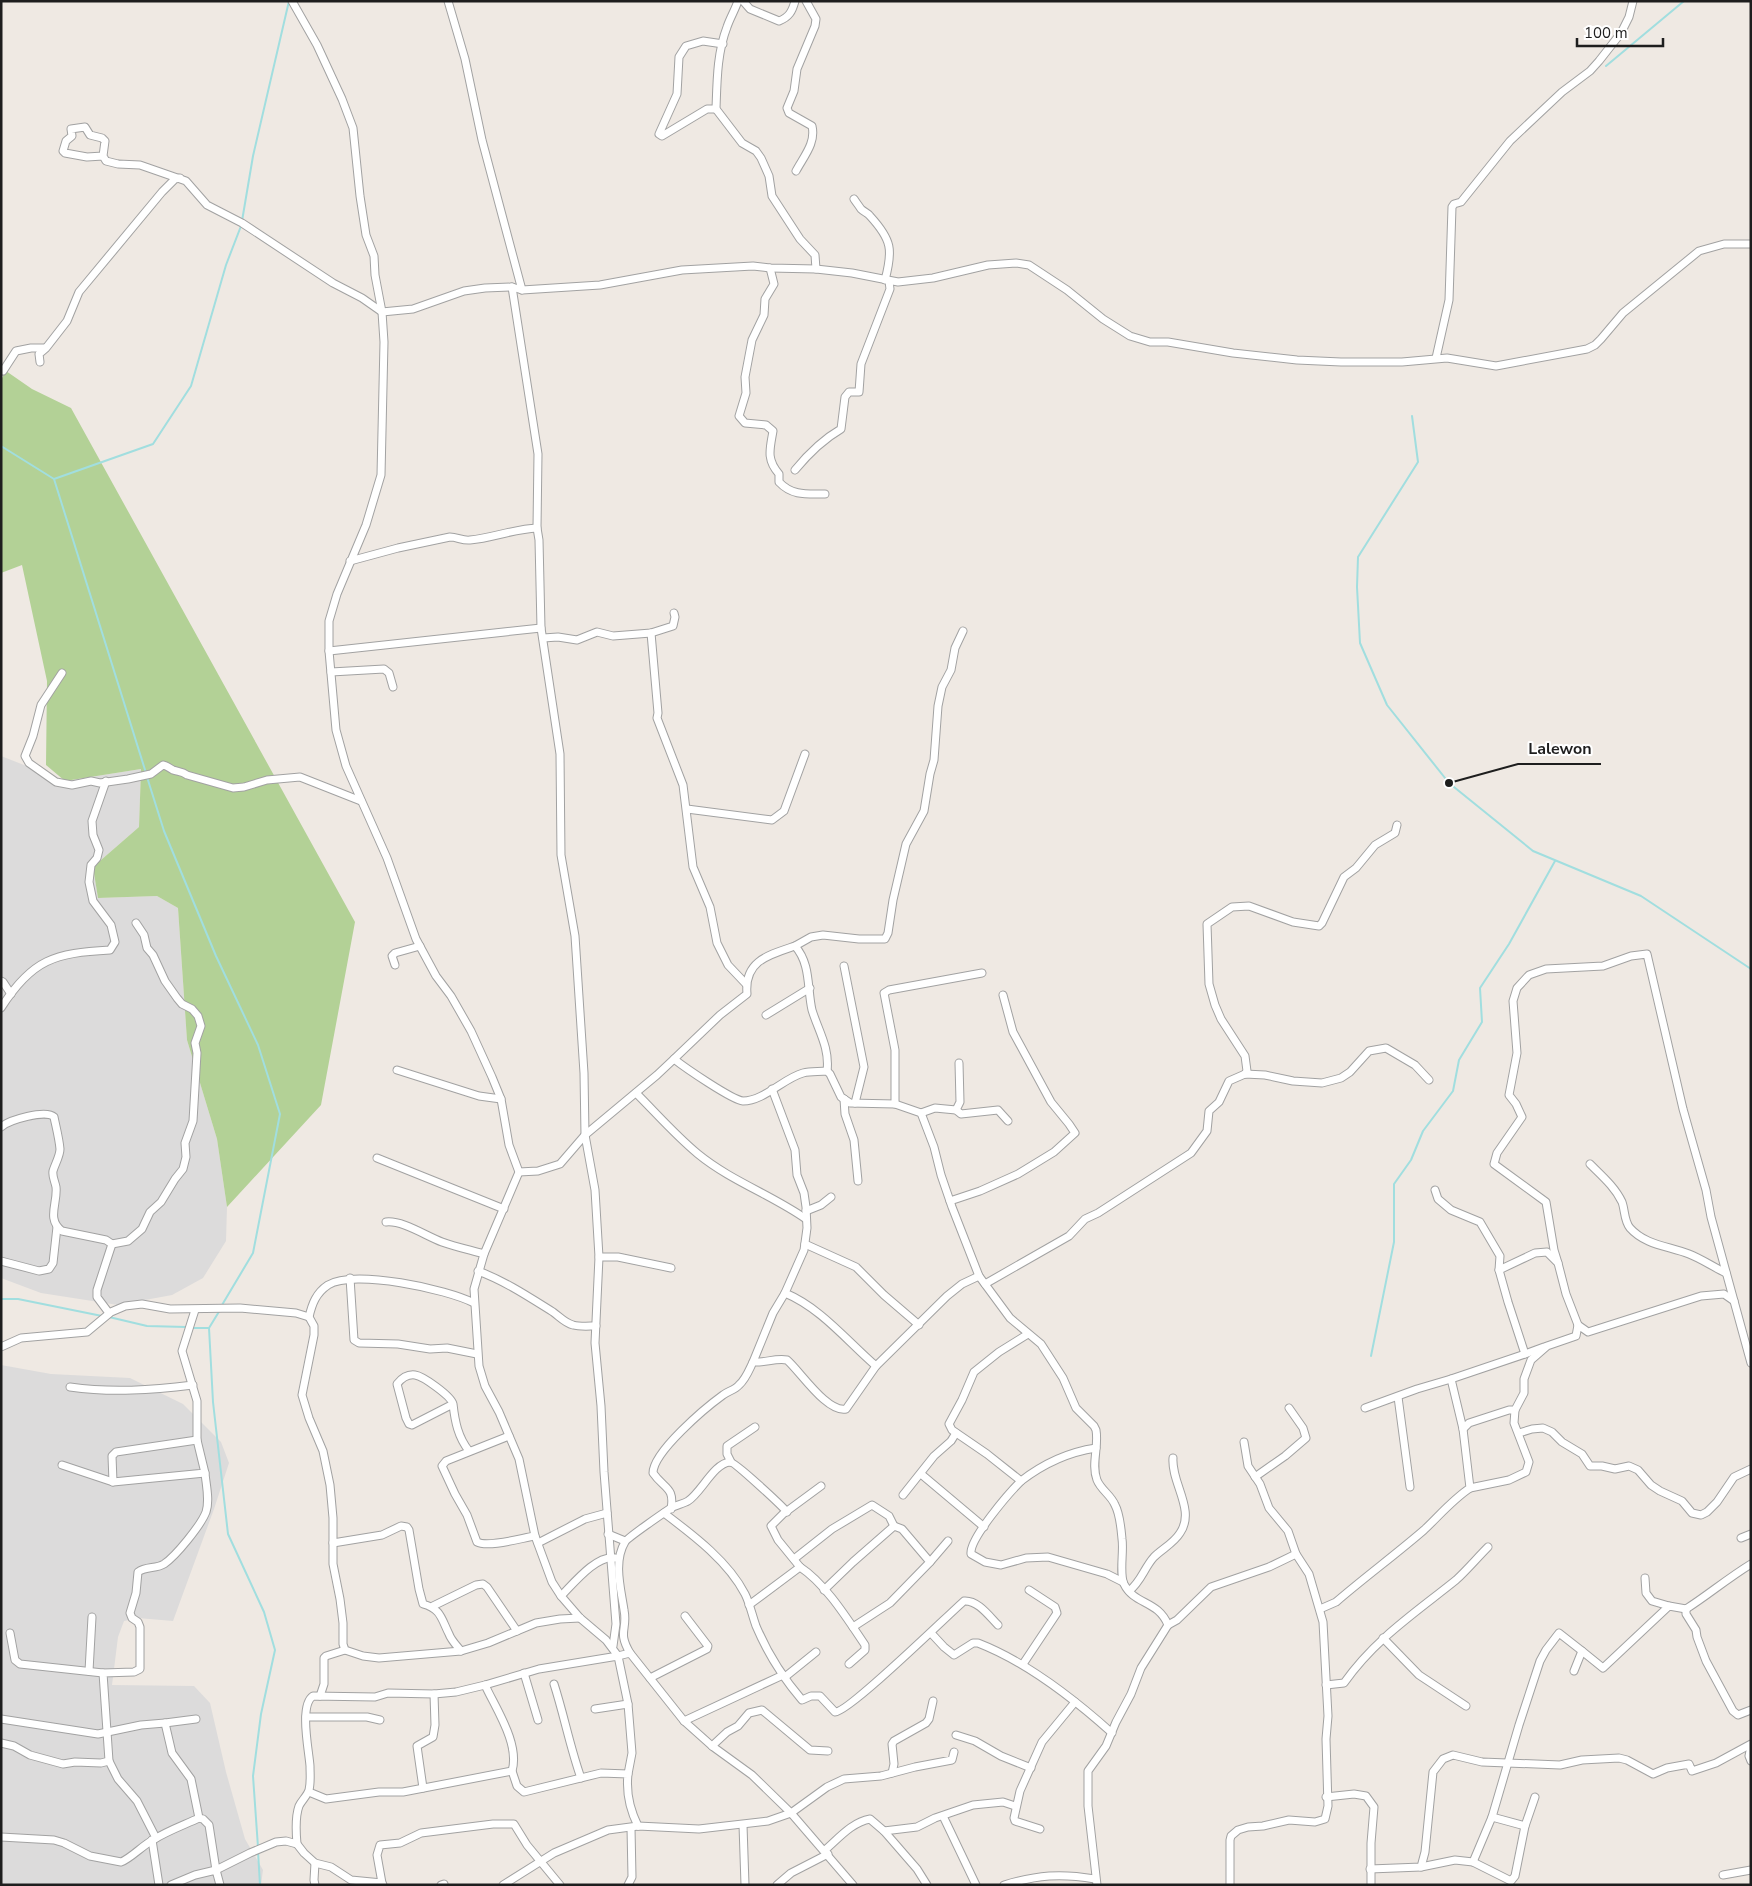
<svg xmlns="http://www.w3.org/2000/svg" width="1752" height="1886" viewBox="0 0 1752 1886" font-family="'Nunito Sans',sans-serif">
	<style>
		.residential { fill: #dcdbdb }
		.forest { fill: #b3d196 }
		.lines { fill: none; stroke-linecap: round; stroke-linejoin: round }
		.stream { stroke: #a1dedf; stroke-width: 2 }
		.street-casing { stroke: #a2a2a2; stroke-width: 9 }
		.street { stroke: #fff; stroke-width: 7 }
		.leader { fill: none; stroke: #1e1e1e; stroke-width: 2 }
		.callout-dot { fill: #1e1e1e; stroke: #fff; stroke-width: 2 }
		.callout-label { font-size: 16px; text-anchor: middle; font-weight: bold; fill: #1e1e1e; stroke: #fff; stroke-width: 4; stroke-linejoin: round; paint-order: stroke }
	</style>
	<rect width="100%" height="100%" fill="#efe9e3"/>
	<g class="residential">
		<polygon points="1,756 65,781 141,769 139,827 93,867 98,898 157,896 178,908 187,1040 217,1139 227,1207 226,1241 203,1278 172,1295 118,1305 41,1293 1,1278"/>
		<polygon points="1,1365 51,1374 130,1378 183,1404 221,1442 229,1463 214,1509 173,1621 138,1618 124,1621 118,1637 112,1685 194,1686 210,1703 226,1772 245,1839 263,1870 261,1885 1,1885"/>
	</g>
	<polygon class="forest" points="6,371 32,389 71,408 355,922 321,1105 227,1207 217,1139 187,1040 178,908 157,896 98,898 93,867 139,827 141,769 65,781 46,765 47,681 22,565 1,573 1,380"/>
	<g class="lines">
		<g class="stream">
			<polyline points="1606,66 1684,1"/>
			<polyline points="242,221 253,156 289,1"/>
			<polyline points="1412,416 1418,462 1358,557 1357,587 1360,643 1387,705 1449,783 1533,851 1641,896 1751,969"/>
			<polyline points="1,446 54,479 146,773"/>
			<polyline points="54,479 153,444 191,386 226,265 241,226"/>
			<polyline points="147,777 164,831 216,956 258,1045 280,1114 253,1253 222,1305"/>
			<polyline points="1,1299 18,1299 102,1316"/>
			<polyline points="220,1310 209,1328 213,1402 228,1534 264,1612 275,1650 261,1714 253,1776 258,1847"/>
			<polyline points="109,1317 147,1326 186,1327"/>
			<polyline points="191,1328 208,1328"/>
			<polyline points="1371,1356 1394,1242 1394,1184 1411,1160 1423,1131 1453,1091 1459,1060 1482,1022 1480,988 1509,944 1555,861"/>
			<polyline points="258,1851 260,1885"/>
		</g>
		<defs>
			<g id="street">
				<polyline points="292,1 317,45 342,99 353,128 360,196 366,235 374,256 375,275 382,312 384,342 381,475 366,525 337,594 329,621 329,651 336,730 346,766 387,858 416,939 436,976 451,996 471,1031 492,1077 501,1099 509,1145 519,1172 484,1254 474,1289 479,1366 485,1386 499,1412 519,1459 535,1536 552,1582 561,1596 580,1618 606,1640 618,1656 630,1653 684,1721 712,1746 752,1775 791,1813 853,1885"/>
				<polyline points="448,1 465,59 482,140 522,290"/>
				<path d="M738 1C735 10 730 18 727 27 717 53 717 81 716 109L742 143 756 151 761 158 769 176 772 196 800 239 815 255 816 269"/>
				<path d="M743 1 750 9 779 21C789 17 792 12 795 1"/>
				<polyline points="716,109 707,109 662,136 659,134 677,94 679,57 686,46 703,41 723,44"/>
				<polyline points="103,156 87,157 65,153 63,151 66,141 72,136 71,129 85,127 90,135 102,138 105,141 103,156 106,161 118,164 140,165 186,181 207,205 242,223 333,283 362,298 382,312 413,309 464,291 485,288 512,287 522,290 600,285 682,270 753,266 770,268 816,269 852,273 898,282 933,278 988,265 1016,263 1029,265 1067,290 1103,319 1130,336 1150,342 1168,342 1233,353 1297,360 1341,362 1402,362 1447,358 1496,366 1587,349 1595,345 1601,339 1623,313 1699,251 1724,244 1751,244"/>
				<path d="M796 171C804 156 816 143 812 126L789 113 787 108 794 91 797 69 815 26 816 19 806 1"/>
				<path d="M854 199C856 202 859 206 861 209 864 212 868 213 870 216 892 240 893 250 885 280"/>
				<path d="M770 268 774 284 765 299 764 315 752 340 745 377 746 393 739 416 745 423 766 425 773 431C770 449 766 459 779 474V482C792 496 807 494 825 494"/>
				<polyline points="512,287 538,454 537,528 539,540 541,628 560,754 561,855 575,936 584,1073 585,1135 595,1190 599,1257 595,1343 601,1406 604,1472 616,1624 613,1646"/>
				<polyline points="1436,358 1449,300 1452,207 1454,204 1461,202 1510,141 1562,92 1590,71 1599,61 1621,33 1629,17 1633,1"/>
				<polyline points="40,362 39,354 46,348 67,321 79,292 162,192 175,179 180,178"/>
				<polyline points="1,370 3,371 16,351 31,348 45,348"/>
				<path d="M795 470C809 453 822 440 841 429L845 397 849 392H859L861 364 890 289 889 281"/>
				<path d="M350 561 398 548 450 537C457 537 463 541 470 540 492 538 514 529 537 528"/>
				<polyline points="651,633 658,713 657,718 683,785 693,867 710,907 717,943 728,965 746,984"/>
				<polyline points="543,638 558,637 577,640 597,632 613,636 651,633 673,626 675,617 674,613"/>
				<polyline points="329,651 541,628"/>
				<polyline points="331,672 384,669 389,673 393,687"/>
				<path d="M62 673 41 705 33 736 25 756 29 763 56 782 72 785 91 781 100 783 128 779 151 774 163 765C168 766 169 768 173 770 178 772 182 771 187 775L233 788 244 787 267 780 300 777 361 801"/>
				<polyline points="687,809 772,820 784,811 805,754"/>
				<polyline points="795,946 811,937 823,935 859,939 885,939 888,933 893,900 906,844 924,811 930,774 934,760 938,706 942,687 951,670 955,648 963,631"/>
				<polyline points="395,965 392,956 395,953 420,946"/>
				<polyline points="844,966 864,1067 855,1103"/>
				<polyline points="1,981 3,982 11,994"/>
				<path d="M1 1008C32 959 55 953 110 950L115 942 111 925 93 901 89 882 91 865 97 858 99 850 93 835 92 821 106 781"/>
				<polyline points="766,1015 810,988"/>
				<path d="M674 1059 720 1015 747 994C744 961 768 955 795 946 811 964 807 988 812 1010 818 1030 830 1048 827 1071"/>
				<polyline points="397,1070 479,1096 501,1099"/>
				<polyline points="1245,1074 1247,1071 1245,1056 1221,1019 1215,1005 1209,984 1207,924 1232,907 1249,906 1293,922 1319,926 1322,923 1344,877 1356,868 1375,845 1395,833 1397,825"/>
				<path d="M772 1089 795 1150 797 1175 804 1193 806 1207 807 1228 804 1250 785 1293C821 1308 847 1341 876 1366"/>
				<path d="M636 1093C656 1113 676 1136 698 1154 731 1181 772 1195 806 1219"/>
				<polyline points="844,1099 845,1114 854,1140 858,1181"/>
				<polyline points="895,1104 895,1050 884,993 889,990 982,973"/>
				<polyline points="956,1110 960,1102 959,1063"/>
				<polyline points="921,1113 935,1108 956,1110 961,1114 998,1110 1008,1121"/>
				<path d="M1 1127C9 1120 46 1109 54 1117 56 1127 59 1138 60 1149 60 1156 55 1164 53 1171 52 1177 55 1181 56 1187 58 1203 46 1219 62 1231L106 1240 112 1244 97 1290V1297L109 1313"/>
				<polyline points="377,1158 504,1209"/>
				<path d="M1590 1164C1602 1176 1615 1187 1622 1202 1625 1210 1624 1221 1630 1228 1645 1245 1668 1246 1689 1254 1702 1259 1713 1267 1726 1273"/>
				<path d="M519 1172 538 1171 560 1164 585 1135 657 1075 674 1059C684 1067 732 1100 743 1101 764 1101 784 1078 803 1073 811 1071 819 1072 827 1071L830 1074 841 1097 850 1103 895 1104 921 1113 934 1147 941 1175 952 1207 979 1276 1010 1318 1041 1344 1063 1378 1076 1408 1094 1426 1096 1430C1099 1447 1091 1464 1097 1480 1101 1490 1111 1495 1115 1505 1120 1514 1121 1528 1122 1539 1124 1551 1119 1574 1124 1584 1134 1605 1158 1600 1168 1625L1141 1668 1131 1694 1116 1722 1106 1746 1088 1771V1806L1097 1885"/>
				<polyline points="1435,1190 1438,1199 1451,1210 1480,1222 1500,1256 1499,1270"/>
				<polyline points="950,1201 980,1191 1018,1174 1054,1152 1075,1133 1069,1124 1051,1102 1013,1032 1003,995"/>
				<polyline points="806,1211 821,1205 831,1197"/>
				<path d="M386 1222C402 1220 426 1236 442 1242 456 1247 470 1250 484 1254"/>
				<polyline points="112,1244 128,1241 142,1229 150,1212 161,1202 175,1179 183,1169 186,1157 185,1143 193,1121 197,1053 195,1043 201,1026 198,1016 192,1009 182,1004 177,998 165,981 153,955 147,948 144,935 136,923"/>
				<polyline points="805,1244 856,1267 884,1295 919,1325"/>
				<polyline points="599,1257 618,1257 671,1268"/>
				<polyline points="1,1261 39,1271 49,1269 53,1263 57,1227"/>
				<polyline points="1558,1263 1554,1250 1546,1202 1494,1164 1497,1153 1522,1117 1516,1104 1509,1095 1517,1053 1513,1001 1517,988 1529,975 1546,969 1603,966 1631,956 1647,954 1683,1109 1706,1190 1711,1217 1734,1301"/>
				<path d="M478 1271C505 1281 529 1297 553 1312 560 1317 565 1323 573 1325 580 1327 589 1326 596 1326"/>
				<polyline points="350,1278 354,1340 359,1343 398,1344 430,1349 447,1348 477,1354"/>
				<polyline points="985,1284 1069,1236 1085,1219 1098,1213 1191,1153 1207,1131 1209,1111 1219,1102 1229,1081 1245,1074 1265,1075 1293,1081 1322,1083 1341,1078 1350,1072 1369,1051 1386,1048 1415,1065 1429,1080"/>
				<polyline points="309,1317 314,1326 314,1335 302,1395 309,1418 323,1451 330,1485 333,1518 333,1564 340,1599 343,1623 343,1644 345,1650 363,1656 379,1658 461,1651 488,1643 536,1623 560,1619 580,1618"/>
				<path d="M1028 1334 999 1352 974 1372 962 1400 949 1424 952 1430 987 1454 1021 1481C1009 1493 969 1539 971 1554L985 1562 1001 1565 1026 1558 1048 1557 1107 1574 1123 1582"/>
				<path d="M1 1347 21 1338 87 1332 111 1312 125 1306 142 1304 170 1309 240 1308 296 1313 309 1317C312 1304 316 1293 328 1285 354 1269 447 1289 474 1303"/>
				<polyline points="1525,1354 1544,1347"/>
				<polyline points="753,1362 773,1313 785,1293"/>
				<path d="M70 1387C112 1393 152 1390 193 1385"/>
				<polyline points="1398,1397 1410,1487"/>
				<path d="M453 1404C451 1396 423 1376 415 1375 407 1374 401 1379 397 1384L406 1418 409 1424 412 1425 453 1404C455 1422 458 1437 469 1451"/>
				<polyline points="1365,1408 1417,1389 1451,1379"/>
				<polyline points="1463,1429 1469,1423 1509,1410 1515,1410 1524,1393 1524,1379 1531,1360 1547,1346 1576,1336 1578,1325 1588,1332 1701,1296 1724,1294 1734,1301 1751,1363"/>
				<polyline points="1519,1433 1532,1429 1543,1428 1552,1432 1562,1442 1582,1454 1590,1466 1602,1466 1615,1469 1629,1466 1638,1470 1651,1485 1660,1491 1682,1501 1692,1513 1701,1515 1707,1512 1717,1502 1734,1477 1751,1469"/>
				<path d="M509 1436 446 1461 442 1466 455 1494 467 1515 477 1542C488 1548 522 1538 535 1536"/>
				<polyline points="731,1462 727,1454 727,1446 755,1427"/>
				<polyline points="62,1465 113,1482 205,1473 197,1440 197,1401 182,1351 195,1310"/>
				<polyline points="921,1474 984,1527"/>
				<polyline points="1255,1477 1285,1456 1306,1438 1303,1428 1289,1408"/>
				<path d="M1021 1481C1043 1464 1069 1452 1096 1448"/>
				<polyline points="113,1482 112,1456 116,1452 197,1440"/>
				<polyline points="1470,1488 1509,1480 1526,1472 1529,1462 1514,1423 1515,1410"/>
				<polyline points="903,1495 934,1456 951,1441 956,1433"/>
				<path d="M671 1509C675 1487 664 1489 653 1473 653 1452 705 1408 723 1395 728 1391 735 1390 739 1385 746 1379 749 1370 753 1362 765 1363 775 1358 787 1360 800 1371 827 1413 846 1409L876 1366 947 1296 962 1284 979 1276"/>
				<path d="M664 1513C693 1535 728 1561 745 1594 750 1604 752 1615 756 1626 767 1652 784 1679 802 1700L811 1696H820L835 1712C848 1713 947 1616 964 1601 978 1600 989 1616 998 1625"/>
				<polyline points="608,1534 625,1541"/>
				<polyline points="1741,1538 1751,1534"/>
				<path d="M333 1543 382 1535 401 1526 407 1527 409 1530 419 1589 423 1604C441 1609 441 1618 449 1634 451 1640 457 1646 461 1651"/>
				<polyline points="538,1543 585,1519 607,1513"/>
				<polyline points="794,1559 832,1529 872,1505 889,1516 894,1526"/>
				<polyline points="930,1562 948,1541"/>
				<polyline points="800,1567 778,1540 771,1526 783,1514 821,1486"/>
				<polyline points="1645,1578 1646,1593 1652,1601 1669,1606"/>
				<polyline points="824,1590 853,1562 894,1526 902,1529 930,1562 890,1603 853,1627"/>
				<path d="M1129 1591C1141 1582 1144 1568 1154 1557 1162 1549 1174 1543 1180 1533 1196 1510 1171 1483 1173 1458"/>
				<path d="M561 1596C573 1584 597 1554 615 1558"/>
				<path d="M749 1605 800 1567C826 1584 848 1620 865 1645V1650L849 1664"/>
				<polyline points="433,1606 476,1585 483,1584 487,1587 517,1631"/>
				<path d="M1320 1609 1336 1602C1365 1577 1395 1555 1424 1530 1439 1516 1452 1500 1470 1488L1463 1429 1451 1379 1525 1354 1508 1302 1499 1270 1535 1253 1547 1252 1558 1263 1566 1294 1578 1325"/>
				<polyline points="1686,1609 1686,1614 1696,1630 1697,1637 1706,1661 1733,1711 1738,1715 1751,1710"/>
				<polyline points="1168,1625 1177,1620 1211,1587 1269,1567 1296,1554 1288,1531 1269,1508 1260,1484 1248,1466 1244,1442"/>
				<polyline points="10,1633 15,1660 20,1664 103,1673"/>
				<path d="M931 1633 944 1647 954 1655 973 1643H978C1027 1662 1073 1698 1112 1733"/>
				<polyline points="1383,1638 1419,1675 1466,1706"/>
				<path d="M630 1653C617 1631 628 1630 624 1610 621 1589 613 1562 625 1542 627 1538 665 1512 671 1508 676 1505 683 1504 688 1501 701 1493 714 1463 730 1462 735 1462 781 1505 787 1512"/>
				<polyline points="1023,1664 1057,1613 1055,1607 1029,1590"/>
				<polyline points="89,1671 92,1617"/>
				<path d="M1574 1671 1582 1651 1603 1668 1669 1606 1686 1609C1708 1595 1728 1578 1751 1564"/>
				<polyline points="524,1673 538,1720"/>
				<polyline points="785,1677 816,1652"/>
				<polyline points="650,1678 707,1649 708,1646 685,1616"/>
				<path d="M554 1684C564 1715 570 1747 581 1778"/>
				<path d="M1326 1685 1344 1683C1375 1639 1415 1613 1456 1580 1467 1570 1477 1558 1488 1547"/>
				<polyline points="320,1696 324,1684 324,1658 326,1656 345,1650"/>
				<polyline points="595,1709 628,1704"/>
				<polyline points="306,1717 367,1717 380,1720"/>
				<polyline points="1,1719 98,1734 141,1725 165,1723 172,1753 191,1779 199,1818 203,1819 209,1825 216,1870 250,1853 276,1842 286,1841 297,1844 304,1853 315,1863 331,1867 351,1880 382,1883 383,1885"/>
				<polyline points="684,1721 783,1675"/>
				<polyline points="165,1723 196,1719"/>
				<polyline points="956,1735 975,1741 1001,1756 1031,1768"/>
				<path d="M1 1743 14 1746 30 1755 63 1764 75 1762 101 1763 109 1761 103 1673 134 1672 140 1669V1627L138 1622 132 1618 130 1613 136 1593 138 1572C146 1566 156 1569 164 1564 176 1556 201 1525 206 1512 210 1500 206 1485 205 1473"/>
				<polyline points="712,1746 727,1732 738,1726 749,1713 762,1710 810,1750 828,1751"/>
				<polyline points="1751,1746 1749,1756 1751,1761"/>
				<polyline points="109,1761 118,1779 137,1801 156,1838"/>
				<path d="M512 1771 517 1786 524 1792 601 1773 628 1774C626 1792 630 1810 638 1826"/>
				<polyline points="892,1773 894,1764 892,1744 894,1741 926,1723 929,1719 933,1701"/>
				<polyline points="423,1788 417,1746 433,1737 435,1725 434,1694"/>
				<path d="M309 1792 326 1799 379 1792H403L512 1771C520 1744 496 1709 485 1685"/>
				<polyline points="1326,1797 1354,1794 1366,1796 1374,1807 1371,1843 1371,1885"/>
				<polyline points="943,1816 976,1885"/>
				<polyline points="1492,1817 1525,1826"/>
				<polyline points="743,1825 745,1885"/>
				<polyline points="1040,1829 1015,1821 1014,1818 1020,1791 1042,1742 1075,1702"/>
				<polyline points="884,1831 917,1869 927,1885"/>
				<path d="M1 1837 54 1840 64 1843 90 1856 121 1862C130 1859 143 1845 153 1840 167 1831 184 1825 199 1818"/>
				<polyline points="152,1840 159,1885"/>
				<path d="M297 1844C296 1833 295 1817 299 1806 302 1800 307 1796 309 1790 311 1782 310 1774 310 1766 309 1751 299 1705 313 1696L375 1697 388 1693 434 1694 456 1692 485 1685 539 1669 618 1656 628 1704 632 1753 628 1774"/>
				<path d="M825 1850C838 1839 852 1822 870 1819L884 1831 917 1827 935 1818 973 1805 1003 1802 1015 1806"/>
				<polyline points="1473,1862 1492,1817 1519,1725 1540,1661 1546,1650 1559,1633 1582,1651"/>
				<polyline points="315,1863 314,1880 315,1885"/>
				<polyline points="1421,1867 1455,1860 1473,1862 1511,1881 1515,1876 1525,1826 1535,1797"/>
				<polyline points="1370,1869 1421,1867 1425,1852 1433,1772 1443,1759 1453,1755 1482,1762 1560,1765 1582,1760 1619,1758 1627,1760 1653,1774 1667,1768 1689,1764 1692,1771 1716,1763 1751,1744"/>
				<polyline points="1723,1875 1751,1870"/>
				<polyline points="382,1883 377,1855 380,1845 400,1843 421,1833 493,1824 514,1824 527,1845 560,1885"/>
				<polyline points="171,1885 195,1875 216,1870 220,1885"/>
				<polyline points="441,1885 444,1884"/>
				<polyline points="503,1885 554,1853 608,1830 638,1826 699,1829 768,1821 791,1813 827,1787 844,1779 881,1776 915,1767 952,1760 954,1752"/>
				<polyline points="628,1885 632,1877 631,1828"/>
				<polyline points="777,1885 791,1873 828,1854"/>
				<path d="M1004 1885C1038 1875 1060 1873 1095 1879"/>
				<polyline points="1230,1885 1230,1840 1231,1836 1238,1830 1248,1827 1263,1826 1289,1820 1315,1822 1325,1819 1328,1806 1326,1739 1328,1716 1323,1622 1309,1574 1296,1554"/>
			</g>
		</defs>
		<use href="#street" class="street-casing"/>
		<use href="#street" class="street"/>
	</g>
	<path class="leader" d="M1449 783L1518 764H1601"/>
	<circle class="callout-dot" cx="1449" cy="783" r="5"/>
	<g class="callout-label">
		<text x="1560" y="754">Lalewon</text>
	</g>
	<rect width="1752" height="1886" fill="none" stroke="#1e1e1e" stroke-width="5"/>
	<path d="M1577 38v8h86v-8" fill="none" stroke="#1e1e1e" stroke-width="2.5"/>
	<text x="1584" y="38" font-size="15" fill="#1e1e1e" stroke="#ffffff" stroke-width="4" paint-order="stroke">100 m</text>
</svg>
